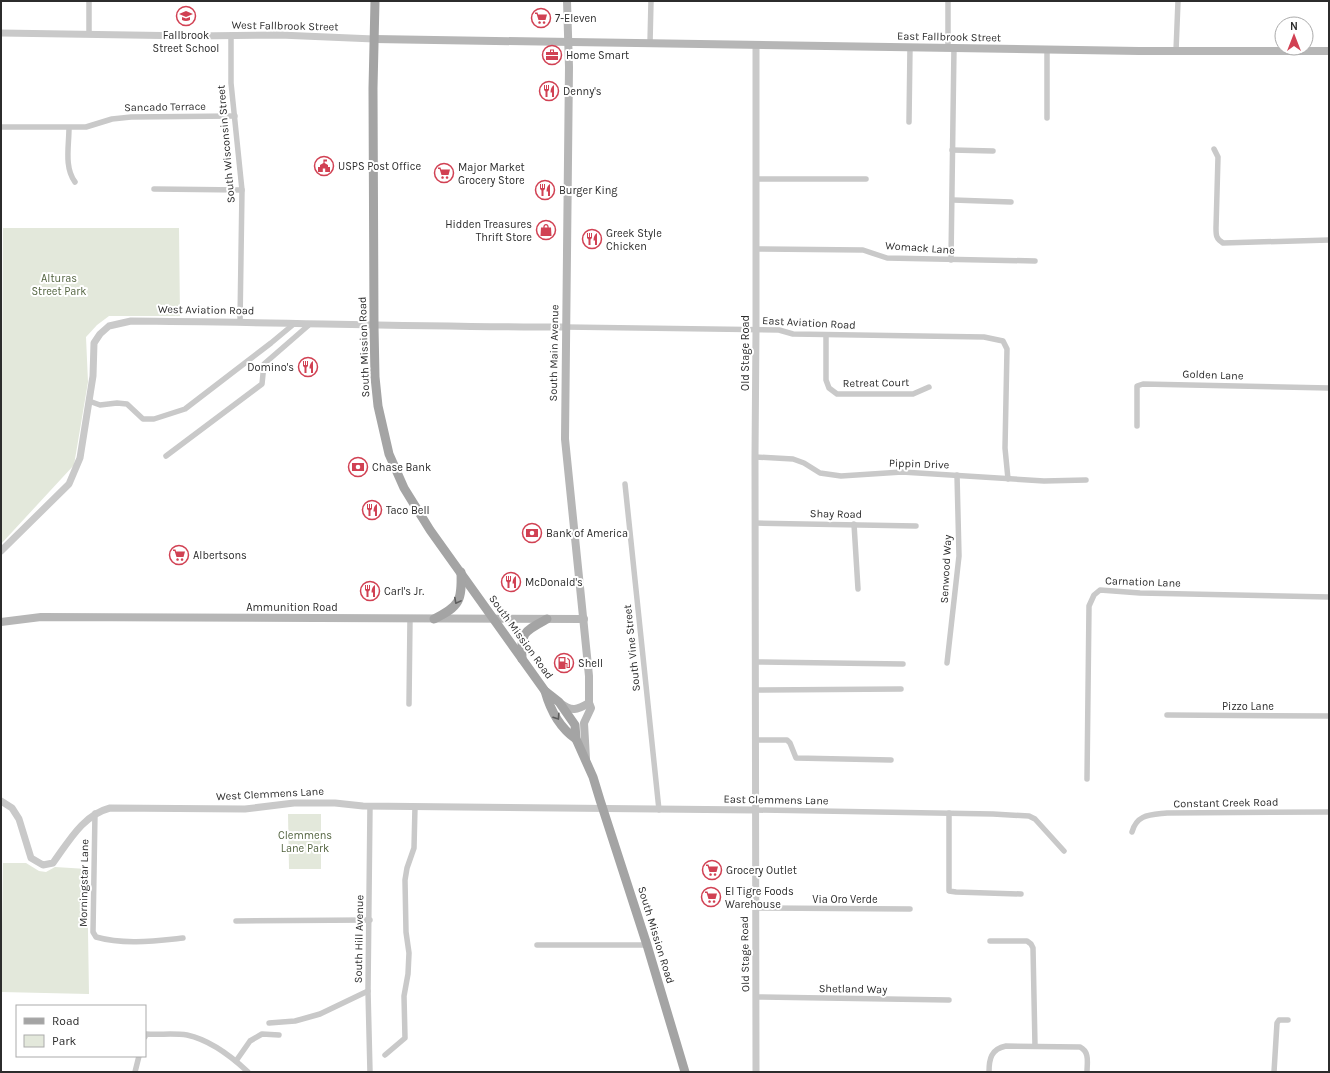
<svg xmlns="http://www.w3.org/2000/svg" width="1330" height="1073" viewBox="0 0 1330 1073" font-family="Karla,sans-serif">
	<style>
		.green { fill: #e3e8db }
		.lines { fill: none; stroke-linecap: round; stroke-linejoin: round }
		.minor { stroke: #c9c9c9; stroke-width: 5.5 }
		.tertiary { stroke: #c9c9c9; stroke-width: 7 }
		.secondary { stroke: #b6b6b6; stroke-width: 8 }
		.primary { stroke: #a4a4a4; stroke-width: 9 }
		.oneway { stroke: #5c5c5c }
		.labels { text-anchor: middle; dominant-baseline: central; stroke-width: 4; stroke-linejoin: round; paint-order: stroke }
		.poi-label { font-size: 11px; fill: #2c2c2c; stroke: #fff; text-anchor: start }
		.street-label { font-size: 11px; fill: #2c2c2c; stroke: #fff }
		.park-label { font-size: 11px; fill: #52633f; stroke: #fff }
	</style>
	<rect width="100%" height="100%" fill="#fff"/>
	<g class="green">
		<polygon points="3,228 179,228 180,316 109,316 97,325 86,337 88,382 74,465 1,544"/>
		<polygon points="288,814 321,814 321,869 289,869"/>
		<polygon points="3,863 26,863 39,871 46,872 55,867 87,869 89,994 1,992"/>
	</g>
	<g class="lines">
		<g class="minor">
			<polyline points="89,34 89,1"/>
			<polyline points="231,35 231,83 242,190 240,322"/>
			<polyline points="650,43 651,1"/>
			<polyline points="948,47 948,1"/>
			<polyline points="1176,51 1178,1"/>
			<polyline points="1047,118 1047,50"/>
			<polyline points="909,122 910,47"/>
			<polyline points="1,127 86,127 112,119 131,117 235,116"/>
			<path d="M69 128C69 146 64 167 75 182"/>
			<path d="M1214 149 1218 157 1216 228C1216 235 1216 239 1223 243L1329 240"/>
			<polyline points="952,150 993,151"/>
			<polyline points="756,179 866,179"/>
			<polyline points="154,189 242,190"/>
			<polyline points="953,200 1011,202"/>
			<polyline points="756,249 863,250 887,258 1035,261"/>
			<polyline points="951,260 954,47"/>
			<polyline points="565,327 779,330 793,334 984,337 1003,341 1007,349 1005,448 1008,479"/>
			<polyline points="826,335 826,380 829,388 837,394 913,394 929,387"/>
			<polyline points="89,401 100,405 117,403 127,404 143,419 154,419 185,409 271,343 295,323"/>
			<polyline points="1137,426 1137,386 1143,384 1329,388"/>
			<polyline points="166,456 262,384 264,364 310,324"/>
			<polyline points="755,457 793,459 804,463 820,473 841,476 902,472 1044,481 1086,480"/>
			<polyline points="625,484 659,810"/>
			<polyline points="755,523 916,526"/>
			<polyline points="854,524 858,589"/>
			<polyline points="755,662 903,664"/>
			<polyline points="947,663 959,556 957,475"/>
			<polyline points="755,690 901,689"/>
			<polyline points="409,704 410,619"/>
			<polyline points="1167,715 1329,716"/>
			<polyline points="755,740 787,740 790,743 796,758 891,760"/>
			<polyline points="1087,779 1089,606 1094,595 1100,590 1140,593 1329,597"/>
			<polyline points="370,806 368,991 370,1072"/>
			<polyline points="755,810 993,814 1029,816 1035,819 1064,851"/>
			<path d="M95 813 93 932 96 937C124 945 154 941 183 938"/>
			<polyline points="949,813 949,891 956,892 1021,894"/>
			<path d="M1132 832C1137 814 1150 815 1167 813L1329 812"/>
			<polyline points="755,908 910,909"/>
			<polyline points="236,921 370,920"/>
			<polyline points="990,941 1027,941 1031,944 1033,948 1035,1046"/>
			<polyline points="537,945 647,945"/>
			<polyline points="756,997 949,1000"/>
			<polyline points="269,1023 295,1021 320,1014 368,991"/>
			<path d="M145 1037 146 1034C159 1035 174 1033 187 1035 210 1040 231 1056 248 1072"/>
			<polyline points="385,1055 405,1038 404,996 408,974 409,953 406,932 405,880 407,868 414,848 415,807"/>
			<polyline points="236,1061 250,1041 262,1034 279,1035"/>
			<polyline points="135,1072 139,1056"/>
			<path d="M989 1072C989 1059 991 1049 1006 1046L1080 1047C1090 1052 1087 1063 1087 1072"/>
			<polyline points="1274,1072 1277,1023 1279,1020 1288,1020"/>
		</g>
		<g class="tertiary">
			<polyline points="1,33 194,36 280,35 374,39"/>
			<path d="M1 551 69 484 80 458 93 376 94 343 100 334 109 326 131 321C276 322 420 327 565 327"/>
			<path d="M1 801 12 808 19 819 31 858 43 865 53 863C69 841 83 815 110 808L245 809 294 803H335L363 806 755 810"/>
			<polyline points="756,1072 755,457 756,330 756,45"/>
		</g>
		<g class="secondary">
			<polyline points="567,1 569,67 565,439 589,676 589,703 591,708 584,723 586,759"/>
			<polyline points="374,39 1139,51 1329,51"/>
			<polyline points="1,622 41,617 584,619"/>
			<path d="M560 703C572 712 577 710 589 703"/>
		</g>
		<g class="primary">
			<polyline points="375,1 373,88 374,326 375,377 378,406 389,454 404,488 430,530 545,691 559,702 575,725 576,739 593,777 600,800 647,945 685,1072"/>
			<path d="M434 619C460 606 462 601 461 572"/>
			<path d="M522 659C521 632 523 632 547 619"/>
			<path d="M545 691C550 709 560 728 576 739"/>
		</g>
	</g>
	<defs><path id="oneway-chevron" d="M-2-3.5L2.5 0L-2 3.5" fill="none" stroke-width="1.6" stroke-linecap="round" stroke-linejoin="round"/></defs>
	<g class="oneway">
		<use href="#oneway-chevron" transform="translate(457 601) rotate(118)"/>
		<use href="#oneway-chevron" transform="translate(557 717) rotate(57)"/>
	</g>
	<defs>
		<symbol id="school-ring" viewBox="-11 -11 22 22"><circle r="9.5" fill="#fff" stroke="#d14153" stroke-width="1.5"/><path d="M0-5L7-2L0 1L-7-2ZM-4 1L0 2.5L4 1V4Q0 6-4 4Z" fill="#d14153"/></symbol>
		<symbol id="supermarket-ring" viewBox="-11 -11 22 22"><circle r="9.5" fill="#fff" stroke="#d14153" stroke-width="1.5"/><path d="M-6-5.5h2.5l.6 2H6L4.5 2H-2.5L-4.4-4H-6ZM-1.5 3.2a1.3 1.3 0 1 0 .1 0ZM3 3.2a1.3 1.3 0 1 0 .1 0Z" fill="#d14153"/></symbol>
		<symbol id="office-ring" viewBox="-11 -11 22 22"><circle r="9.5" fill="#fff" stroke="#d14153" stroke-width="1.5"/><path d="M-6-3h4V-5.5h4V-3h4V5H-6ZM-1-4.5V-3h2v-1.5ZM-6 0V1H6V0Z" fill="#d14153"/></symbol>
		<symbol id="restaurant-ring" viewBox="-11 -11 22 22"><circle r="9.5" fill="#fff" stroke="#d14153" stroke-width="1.5"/><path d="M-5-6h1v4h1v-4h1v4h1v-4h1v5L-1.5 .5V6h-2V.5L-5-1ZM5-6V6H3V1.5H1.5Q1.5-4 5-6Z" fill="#d14153"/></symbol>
		<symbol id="civic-ring" viewBox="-11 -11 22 22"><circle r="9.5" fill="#fff" stroke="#d14153" stroke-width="1.5"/><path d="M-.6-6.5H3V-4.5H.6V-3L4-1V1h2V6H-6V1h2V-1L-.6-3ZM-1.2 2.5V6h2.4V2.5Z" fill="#d14153"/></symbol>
		<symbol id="shop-ring" viewBox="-11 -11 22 22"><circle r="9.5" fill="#fff" stroke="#d14153" stroke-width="1.5"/><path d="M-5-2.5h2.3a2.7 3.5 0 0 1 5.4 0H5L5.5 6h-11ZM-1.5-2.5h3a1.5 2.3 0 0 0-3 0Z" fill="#d14153"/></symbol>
		<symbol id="bank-ring" viewBox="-11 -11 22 22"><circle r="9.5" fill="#fff" stroke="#d14153" stroke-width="1.5"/><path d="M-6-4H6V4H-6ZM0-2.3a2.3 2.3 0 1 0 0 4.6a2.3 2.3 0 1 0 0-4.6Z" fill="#d14153"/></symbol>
		<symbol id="fuel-ring" viewBox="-11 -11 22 22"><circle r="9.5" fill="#fff" stroke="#d14153" stroke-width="1.5"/><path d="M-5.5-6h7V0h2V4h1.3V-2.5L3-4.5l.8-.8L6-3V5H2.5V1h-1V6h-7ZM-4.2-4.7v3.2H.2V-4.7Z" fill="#d14153"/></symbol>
	</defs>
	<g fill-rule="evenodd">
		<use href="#school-ring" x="175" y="5" width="22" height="22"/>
		<use href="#supermarket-ring" x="530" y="7" width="22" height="22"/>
		<use href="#office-ring" x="541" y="44" width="22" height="22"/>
		<use href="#restaurant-ring" x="538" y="80" width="22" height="22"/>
		<use href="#civic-ring" x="313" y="155" width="22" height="22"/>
		<use href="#supermarket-ring" x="433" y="162" width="22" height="22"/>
		<use href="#restaurant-ring" x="534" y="179" width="22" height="22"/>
		<use href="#shop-ring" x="535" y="219" width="22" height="22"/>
		<use href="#restaurant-ring" x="581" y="228" width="22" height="22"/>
		<use href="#restaurant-ring" x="297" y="356" width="22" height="22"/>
		<use href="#bank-ring" x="347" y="456" width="22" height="22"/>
		<use href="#restaurant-ring" x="361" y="499" width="22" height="22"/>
		<use href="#bank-ring" x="521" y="522" width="22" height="22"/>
		<use href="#supermarket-ring" x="168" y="544" width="22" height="22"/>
		<use href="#restaurant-ring" x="500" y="571" width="22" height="22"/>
		<use href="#restaurant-ring" x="359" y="580" width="22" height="22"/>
		<use href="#fuel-ring" x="553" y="652" width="22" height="22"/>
		<use href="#supermarket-ring" x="701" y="859" width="22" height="22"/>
		<use href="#supermarket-ring" x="700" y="886" width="22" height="22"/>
	</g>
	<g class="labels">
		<g class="poi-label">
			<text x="555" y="18">7-Eleven</text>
			<text x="186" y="35" text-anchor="middle">Fallbrook<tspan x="186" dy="13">Street School</tspan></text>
			<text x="566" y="55">Home Smart</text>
			<text x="563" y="91">Denny's</text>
			<text x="338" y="166">USPS Post Office</text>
			<text x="458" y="167">Major Market<tspan x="458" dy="13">Grocery Store</tspan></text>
			<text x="559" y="190">Burger King</text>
			<text x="532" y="224" text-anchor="end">Hidden Treasures<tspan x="532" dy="13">Thrift Store</tspan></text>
			<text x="606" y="233">Greek Style<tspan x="606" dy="13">Chicken</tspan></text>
			<text x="294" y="367" text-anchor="end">Domino's</text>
			<text x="372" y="467">Chase Bank</text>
			<text x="386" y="510">Taco Bell</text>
			<text x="546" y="533">Bank of America</text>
			<text x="193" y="555">Albertsons</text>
			<text x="525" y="582">McDonald's</text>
			<text x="384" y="591">Carl's Jr.</text>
			<text x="578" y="663">Shell</text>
			<text x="726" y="870">Grocery Outlet</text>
			<text x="725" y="891">El Tigre Foods<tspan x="725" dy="13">Warehouse</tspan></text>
		</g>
		<g class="street-label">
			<text transform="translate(285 26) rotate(1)">West Fallbrook Street</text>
			<text transform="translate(949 37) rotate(1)">East Fallbrook Street</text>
			<text transform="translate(165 107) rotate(-1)">Sancado Terrace</text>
			<text transform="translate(226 144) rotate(-95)">South Wisconsin Street</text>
			<text transform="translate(920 248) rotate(4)">Womack Lane</text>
			<text transform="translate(206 310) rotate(1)">West Aviation Road</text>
			<text transform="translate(809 323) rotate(3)">East Aviation Road</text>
			<text transform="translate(364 347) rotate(-92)">South Mission Road</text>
			<text transform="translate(554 353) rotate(-89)">South Main Avenue</text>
			<text transform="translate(745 353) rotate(-90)">Old Stage Road</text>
			<text transform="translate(1213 375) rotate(2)">Golden Lane</text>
			<text transform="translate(876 383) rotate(-1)">Retreat Court</text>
			<text transform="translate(919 464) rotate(2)">Pippin Drive</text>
			<text transform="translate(836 514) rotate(1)">Shay Road</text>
			<text transform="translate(946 569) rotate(-87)">Senwood Way</text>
			<text transform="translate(1143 582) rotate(2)">Carnation Lane</text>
			<text x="292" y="607">Ammunition Road</text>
			<text transform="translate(521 637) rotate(54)">South Mission Road</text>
			<text transform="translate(632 648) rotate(-96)">South Vine Street</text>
			<text x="1248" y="706">Pizzo Lane</text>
			<text transform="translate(270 794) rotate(-3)">West Clemmens Lane</text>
			<text transform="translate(776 800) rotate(1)">East Clemmens Lane</text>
			<text transform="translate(1226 803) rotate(-1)">Constant Creek Road</text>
			<text transform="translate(84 883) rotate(-89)">Morningstar Lane</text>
			<text x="845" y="899">Via Oro Verde</text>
			<text transform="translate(656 935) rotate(73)">South Mission Road</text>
			<text transform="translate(359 939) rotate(-89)">South Hill Avenue</text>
			<text transform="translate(745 954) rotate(-91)">Old Stage Road</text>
			<text transform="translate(853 989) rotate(1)">Shetland Way</text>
		</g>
		<g class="park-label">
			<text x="59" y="278">Alturas<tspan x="59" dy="13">Street Park</tspan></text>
			<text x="305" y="835">Clemmens<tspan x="305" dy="13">Lane Park</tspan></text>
		</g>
	</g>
	<rect width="1330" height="1073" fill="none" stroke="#2c2c2c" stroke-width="4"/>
	<rect x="16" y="1005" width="130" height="52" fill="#ffffff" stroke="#ababab"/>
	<rect x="24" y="1018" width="20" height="6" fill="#a4a4a4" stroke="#ababab"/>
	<text x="52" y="1025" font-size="12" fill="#2c2c2c">Road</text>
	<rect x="24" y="1035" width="20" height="12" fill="#e3e8db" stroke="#ababab"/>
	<text x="52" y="1045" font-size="12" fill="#2c2c2c">Park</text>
	<g transform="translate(1294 36)"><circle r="19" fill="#ffffff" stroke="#ababab"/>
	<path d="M0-3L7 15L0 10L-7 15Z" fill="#d14153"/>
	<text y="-6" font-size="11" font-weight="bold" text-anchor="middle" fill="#2c2c2c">N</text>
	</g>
</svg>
